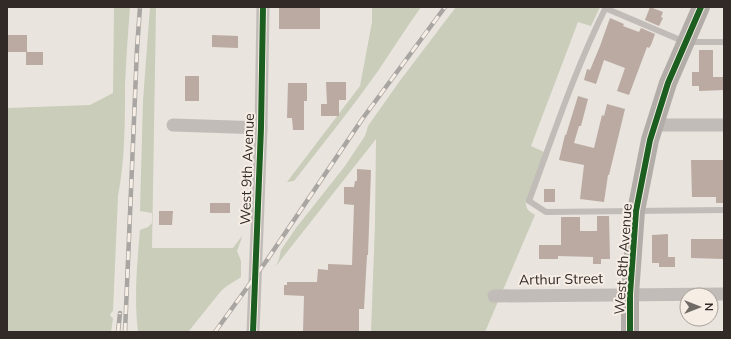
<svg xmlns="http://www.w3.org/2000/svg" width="731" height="339" viewBox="0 0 731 339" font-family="Mulish,sans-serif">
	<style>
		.green { fill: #c9cdba }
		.building { fill: #baaaa2 }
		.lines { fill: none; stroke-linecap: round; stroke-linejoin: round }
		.lane { stroke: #c1bcb8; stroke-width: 6 }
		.street { stroke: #c1bcb8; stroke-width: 13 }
		.secondary { stroke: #b2ada8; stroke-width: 18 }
		.rail-casing { stroke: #a9a5a2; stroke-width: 4.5 }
		.rail { stroke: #f6eee5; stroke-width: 3; stroke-dasharray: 9; stroke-linecap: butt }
		.cycleway-casing { stroke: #f6eee5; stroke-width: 8 }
		.cycleway { stroke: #1b5e20; stroke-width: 6 }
		.labels { text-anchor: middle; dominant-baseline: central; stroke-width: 4; stroke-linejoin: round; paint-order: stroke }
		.street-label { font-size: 14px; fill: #312a27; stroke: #f6eee5 }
	</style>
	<rect width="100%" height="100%" fill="#e9e4de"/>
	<g class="green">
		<path d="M114 7H130C128 33 126 60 125 86 125 122 125 160 118 196L113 311 111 313 110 316 113 318 111 332H7V108L90 105 113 93Z"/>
		<path d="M150 7H156L152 248H233L242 236 241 240 237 251 241 261V277C234 282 227 285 221 291L188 332H138C134 298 137 264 140 230L148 227 152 223V213L140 211 143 101Z"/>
		<path d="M372 7H421C406 28 392 50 378 71 351 109 322 145 294 181L287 182 360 86 372 22Z"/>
		<path d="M456 7H600L591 26 578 22 531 146 544 152 526 203C526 210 529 211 535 215L485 332H371L375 225 376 139 276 266 279 259 281 250 296 228 345 166 365 136 368 126 399 82Z"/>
	</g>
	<g class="building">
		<rect x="279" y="7" width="41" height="22"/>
		<polygon points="650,7 663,12 661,17 663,18 659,26 645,20"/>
		<polygon points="610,18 624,24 623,26 639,32 641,28 655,34 651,45 649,48 647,47 629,95 617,91 625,68 604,60 596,84 584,80 587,69 590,70 600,46"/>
		<polygon points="7,35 27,35 27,52 43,52 43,65 26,65 26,52 7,52"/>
		<polygon points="212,35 238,36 238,48 212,47"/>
		<polygon points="699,50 713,50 713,77 724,77 724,90 699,91 699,86 692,86 692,72 699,72"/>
		<rect x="185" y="76" width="14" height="25"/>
		<polygon points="326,82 346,82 346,100 339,100 339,116 321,116 321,104 327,104"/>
		<polygon points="288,83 307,83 307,101 304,101 304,130 293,130 292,118 287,118"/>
		<polygon points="578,96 588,99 581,126 579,126 574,143 594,148 602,115 604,116 607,104 625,109 609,175 608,175 604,202 580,199 584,165 559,160 565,135 566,135"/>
		<polygon points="691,160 724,160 724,203 716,203 716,197 692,197"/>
		<polygon points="357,169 371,170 368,255 367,255 364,309 359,309 359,332 303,332 304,296 284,295 284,285 287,285 287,282 317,282 318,269 328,270 328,264 352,265 354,205 344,204 344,187 354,187 355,181 357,181"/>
		<rect x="544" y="189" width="11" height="13"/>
		<rect x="210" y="203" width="20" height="10"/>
		<polygon points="159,211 173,211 172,225 159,225"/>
		<polygon points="597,216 609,216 610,259 601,259 601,264 593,264 593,257 558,256 558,259 539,259 539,245 561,245 561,217 580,217 580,231 597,231"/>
		<polygon points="668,234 668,257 675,257 675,267 659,267 659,263 652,263 652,235"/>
		<polygon points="691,239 724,239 724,259 691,258"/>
	</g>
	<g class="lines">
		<g class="lane">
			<path d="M606 7C575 69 553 136 529 201L546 212 724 210"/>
			<polyline points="605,8 685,42 724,42"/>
		</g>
		<g class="street">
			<polyline points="173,125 261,128"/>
			<polyline points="654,125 724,125"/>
			<polyline points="494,296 724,294"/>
			<polyline points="253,332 261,128 263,7"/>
		</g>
		<polyline class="secondary" points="630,332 630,294 636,211 650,140 668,83 701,7"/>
		<defs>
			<g id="rail">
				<polyline points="118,332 120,313"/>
				<polyline points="125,332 137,49 140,7"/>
				<polyline points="215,332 267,260 363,118 445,7"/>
			</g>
		</defs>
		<use href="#rail" class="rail-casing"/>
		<use href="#rail" class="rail"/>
		<defs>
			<g id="cycleway">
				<polyline points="253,332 261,128 263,7"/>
				<polyline points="630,332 630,294 636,211 650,140 668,83 701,7"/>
			</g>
		</defs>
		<use href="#cycleway" class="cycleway-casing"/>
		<use href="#cycleway" class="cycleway"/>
	</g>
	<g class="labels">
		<g class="street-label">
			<text transform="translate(247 169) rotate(-88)">West 9th Avenue</text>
			<text transform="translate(623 259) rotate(-86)">West 8th Avenue</text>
			<text transform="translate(561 279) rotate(-1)">Arthur Street</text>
		</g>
	</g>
	<rect width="731" height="339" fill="none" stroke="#312a27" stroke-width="16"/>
	<g transform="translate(699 307) rotate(90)"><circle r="19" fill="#f6eee5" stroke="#a7a099"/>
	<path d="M0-3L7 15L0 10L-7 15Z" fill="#716b67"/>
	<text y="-6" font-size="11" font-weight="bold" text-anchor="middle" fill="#312a27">N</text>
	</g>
</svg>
